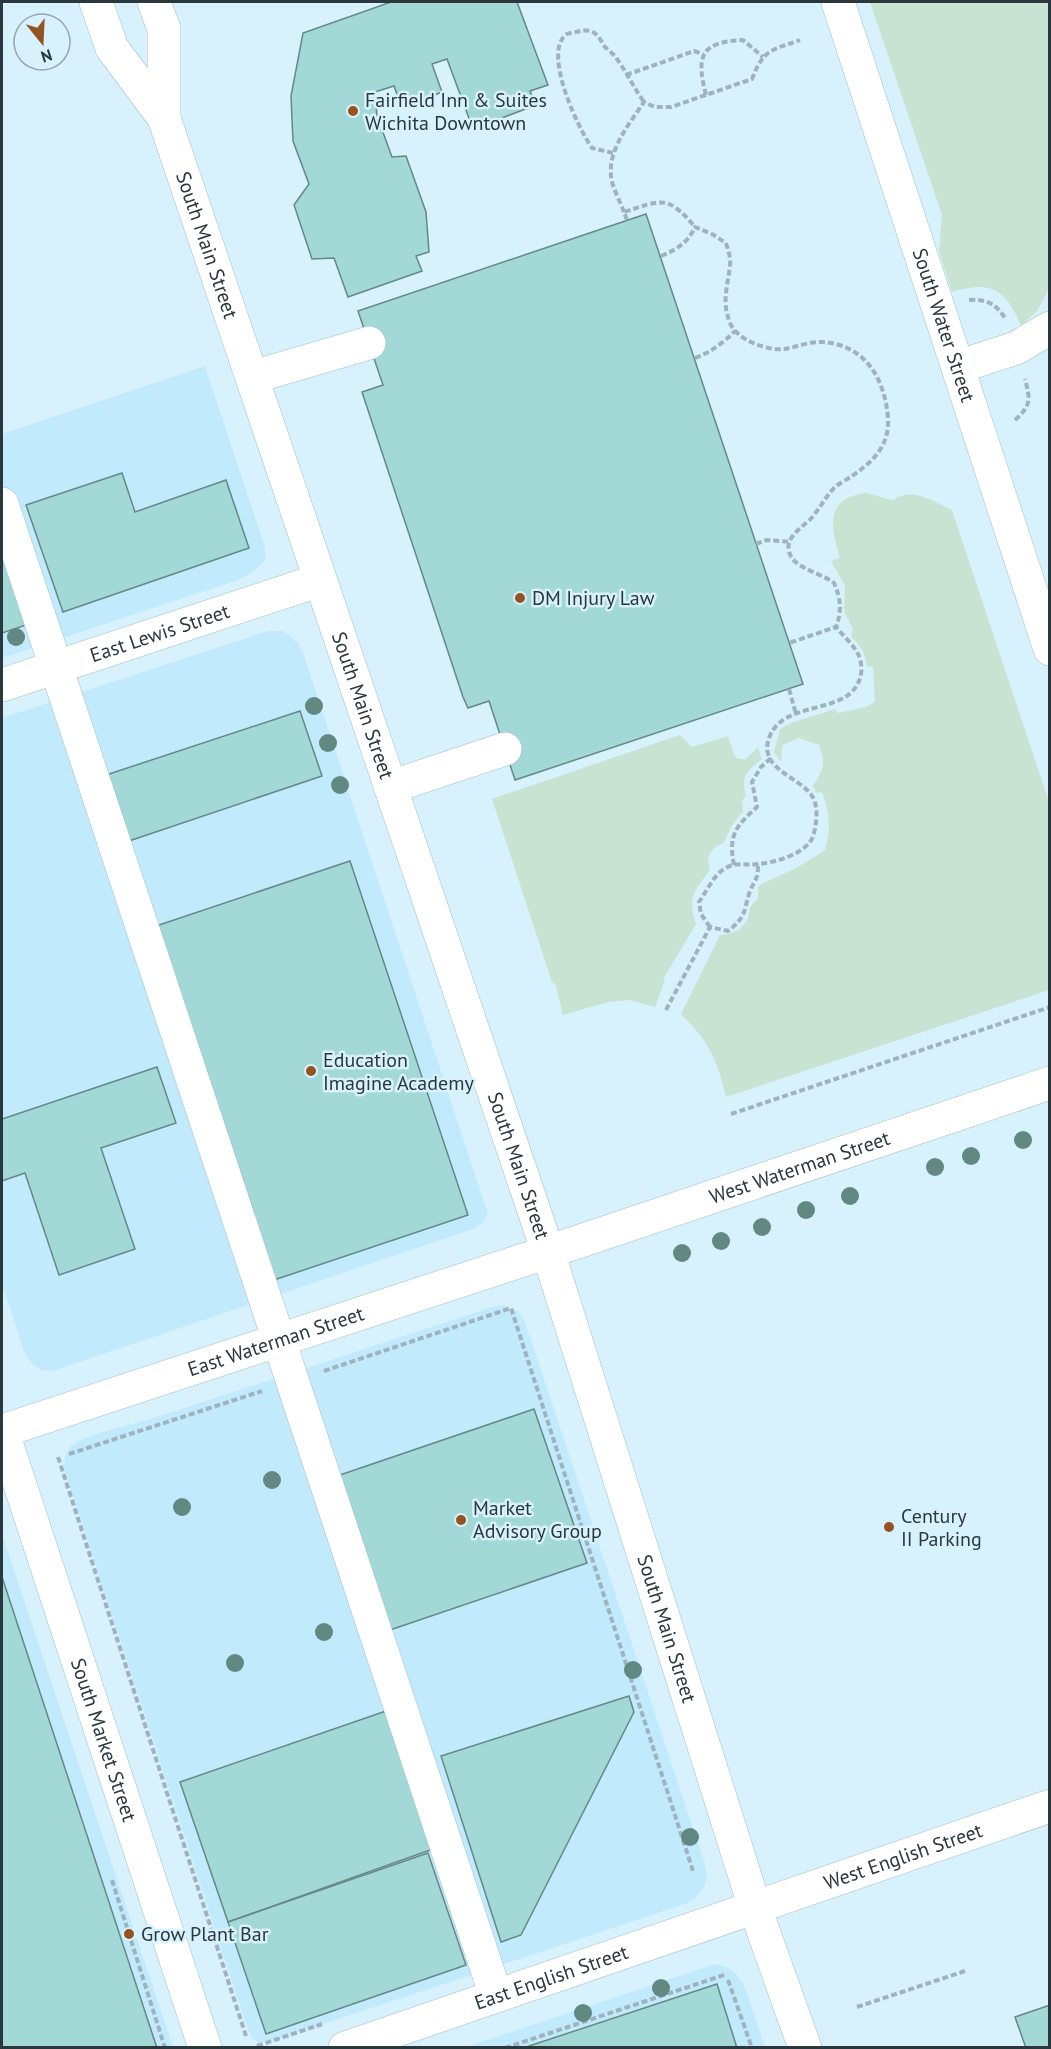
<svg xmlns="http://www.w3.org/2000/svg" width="1051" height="2049" viewBox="0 0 1051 2049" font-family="'PT Sans',sans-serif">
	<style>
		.built { fill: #c2eafd }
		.green { fill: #c8e3d2 }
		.building { fill: #a2d8d6; stroke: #658886; stroke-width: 1.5 }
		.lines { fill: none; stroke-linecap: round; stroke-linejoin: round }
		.minor-casing { stroke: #a0bfce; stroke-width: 34 }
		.path { stroke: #9eb3bd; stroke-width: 4; stroke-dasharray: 6 3; stroke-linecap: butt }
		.minor { stroke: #fff; stroke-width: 33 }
		.tree { fill: #618881 }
		.poi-dot { fill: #955322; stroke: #d7f1fd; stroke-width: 2 }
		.labels { text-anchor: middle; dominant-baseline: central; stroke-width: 5; stroke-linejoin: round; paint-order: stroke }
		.poi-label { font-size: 20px; fill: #2a373d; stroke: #d7f1fd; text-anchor: start }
		.street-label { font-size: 20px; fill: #2a373d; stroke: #d7f1fd }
	</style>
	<rect width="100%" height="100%" fill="#d7f1fd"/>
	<g class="built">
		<polygon points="205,366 265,548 265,560 251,574 238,580 2,658 2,434"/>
		<polygon points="268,631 284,631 299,644 303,653 488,1214 484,1222 473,1229 53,1371 41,1370 31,1363 24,1351 2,1283 2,718"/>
		<polygon points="505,1305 521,1314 526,1325 704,1861 707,1876 704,1887 696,1898 685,1904 275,2040 259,2043 251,2037 246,2024 64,1468 65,1456 71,1446 83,1439 99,1433 154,1418 495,1306"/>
		<polygon points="2,1535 173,2047 2,2047"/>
		<polygon points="715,1964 727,1967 736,1974 743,1983 765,2047 463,2048"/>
	</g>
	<g class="green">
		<path d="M870 2H1049V289L1037 311 1021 326C1006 289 991 280 952 292L939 251 942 215Z"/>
		<path d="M864 493C875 494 883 499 893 500 913 486 933 502 952 510L1049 802C1050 810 1047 819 1050 827L1049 990 726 1097C718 1061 708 1040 681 1014L720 935C732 934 743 930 748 918 749 915 749 911 750 908 757 896 759 905 758 887 765 881 771 880 779 876 795 869 811 860 825 850 831 830 830 812 822 792L816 793 813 786C824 768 826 765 819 745L799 738 782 745 781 762 774 752 780 729 791 723 835 709 838 713 866 707 875 702 873 666 867 667C865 652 861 646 851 637L853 629 844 611 845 586 831 561 840 558C831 528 824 500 864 493Z"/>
		<path d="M680 735 692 747 728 736 734 755 738 759H746L758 747 762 759C747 771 740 776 746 796L742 801 743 812C733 821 729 831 724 843 711 847 705 857 710 870 694 891 687 897 696 924L663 979 665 980 655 1007 630 1000 608 1002 563 1015 556 985 552 982 492 799Z"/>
	</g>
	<g class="building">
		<polygon points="391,2 517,2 548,85 530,91 536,105 473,129 447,59 432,64 442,92 402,108 394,86 375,92 377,116 392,157 406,156 426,212 429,252 416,256 422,271 348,297 334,258 312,259 294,205 309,184 293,141 291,96 303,33"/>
		<polygon points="646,214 803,684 515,780 489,701 468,708 463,697 362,392 383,385 358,311"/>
		<polygon points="122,473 135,512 226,480 249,548 63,612 26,505"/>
		<polygon points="6,556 29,624 2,633 2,557"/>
		<polygon points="300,711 322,776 126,842 103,776"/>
		<polygon points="350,861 468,1215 271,1281 153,927"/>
		<polygon points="157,1067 176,1123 101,1148 135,1249 59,1275 25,1173 2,1181 2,1119"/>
		<polygon points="534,1409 587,1563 387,1631 334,1477"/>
		<polygon points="2,1577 157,2048 2,2048"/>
		<polygon points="629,1696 634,1712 521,1935 501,1942 441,1756"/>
		<polygon points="386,1711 433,1849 228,1922 180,1782"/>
		<polygon points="428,1853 466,1965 266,2034 228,1922"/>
		<polygon points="717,1984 737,2048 523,2048"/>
		<polygon points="1050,2005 1050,2048 1026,2048 1015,2017"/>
	</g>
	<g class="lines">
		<defs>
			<g id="minor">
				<path id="s1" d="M96 2 112 48 164 118 548 1252 755 1908 805 2048"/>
				<polyline points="154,2 164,29 164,118"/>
				<path id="s2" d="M838 2 1050 649"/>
				<polyline points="958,367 1016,348 1050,328"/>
				<polyline points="253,377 369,343"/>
				<polyline points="2,504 496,1996"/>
				<path id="s3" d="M2 685 320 580"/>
				<polyline points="390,787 505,749"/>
				<path id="s4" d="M2 1430 205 2048"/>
				<path id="s5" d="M2 1431 548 1252 1050 1083"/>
				<path id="s6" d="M345 2048 1050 1806"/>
			</g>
		</defs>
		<use href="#minor" class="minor-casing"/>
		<g class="path">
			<polyline points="626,75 694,51 703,54"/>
			<path d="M706 95C696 56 700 42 743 40L763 57"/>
			<path d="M613 153 592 148C579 130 541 51 567 34 569 33 573 33 576 32 583 30 591 29 597 35 600 38 602 43 605 47 609 51 614 54 617 59 627 73 634 88 644 102"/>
			<path d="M624 212C620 201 612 187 611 176 608 149 630 123 644 102L655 107H671L752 79C764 48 771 51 800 40"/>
			<path d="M627 220 624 212C662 200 667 194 695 227"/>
			<path d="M661 256C677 249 688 243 695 227L712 234 726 243C728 250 731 258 730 265 728 287 721 300 730 323 737 340 767 351 785 349 796 347 808 342 820 342 864 343 885 378 888 418 890 445 873 462 852 476 846 480 838 484 833 489 826 497 821 506 814 515 805 527 779 538 792 558 799 569 823 574 834 583 841 599 842 611 836 627"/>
			<path d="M969 300C986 299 995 303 1005 318"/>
			<path d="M695 358C711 352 723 343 735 331"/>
			<path d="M1015 420C1032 405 1030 399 1025 379"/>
			<polyline points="756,544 767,540 790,542"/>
			<polyline points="789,689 796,714"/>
			<path d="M734 865C728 835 736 826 757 807L752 782 761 767 771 758"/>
			<path d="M710 927 701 914 699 902C706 892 714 875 724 869 736 861 747 866 759 864 775 862 798 856 809 843 814 838 815 829 816 822 817 814 817 803 812 796 800 777 758 769 769 738 784 697 853 718 861 674 862 669 861 660 859 656 855 646 843 636 836 627L789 643"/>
			<path d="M666 1010 710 927 728 931C747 916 743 912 750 891 755 879 758 880 758 865"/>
			<polyline points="731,1114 1050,1007"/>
			<polyline points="324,1371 511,1308 693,1871"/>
			<polyline points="69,1454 262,1391"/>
			<polyline points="58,1457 246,2036"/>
			<polyline points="112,1880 165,2048"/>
			<polyline points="728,1980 752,2048"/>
			<polyline points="857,2007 965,1971"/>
			<polyline points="257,2046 322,2024"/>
			<polyline points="505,2048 727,1974"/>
		</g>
		<use href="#minor" class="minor"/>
	</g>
	<g class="tree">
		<circle cx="16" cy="637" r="9"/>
		<circle cx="314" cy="706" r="9"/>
		<circle cx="328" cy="743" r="9"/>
		<circle cx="340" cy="785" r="9"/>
		<circle cx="1023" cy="1140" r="9"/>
		<circle cx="971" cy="1156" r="9"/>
		<circle cx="935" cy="1167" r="9"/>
		<circle cx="850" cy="1196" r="9"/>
		<circle cx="806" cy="1210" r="9"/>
		<circle cx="762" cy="1227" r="9"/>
		<circle cx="721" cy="1241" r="9"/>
		<circle cx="682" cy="1253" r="9"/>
		<circle cx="272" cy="1480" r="9"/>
		<circle cx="182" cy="1507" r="9"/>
		<circle cx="324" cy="1632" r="9"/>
		<circle cx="235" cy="1663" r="9"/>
		<circle cx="633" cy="1670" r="9"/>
		<circle cx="690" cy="1837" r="9"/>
		<circle cx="661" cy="1988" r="9"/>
		<circle cx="583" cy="2013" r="9"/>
	</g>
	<g class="poi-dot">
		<circle cx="353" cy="111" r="6"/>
		<circle cx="520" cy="598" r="6"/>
		<circle cx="311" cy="1071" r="6"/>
		<circle cx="461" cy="1520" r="6"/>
		<circle cx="889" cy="1527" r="6"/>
		<circle cx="129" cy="1934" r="6"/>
	</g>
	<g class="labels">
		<g class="poi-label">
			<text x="365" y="100">Fairfield Inn &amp; Suites<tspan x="365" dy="23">Wichita Downtown</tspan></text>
			<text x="532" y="598">DM Injury Law</text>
			<text x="323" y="1060">Education<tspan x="323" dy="23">Imagine Academy</tspan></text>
			<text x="473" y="1508">Market<tspan x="473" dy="23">Advisory Group</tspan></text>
			<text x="901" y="1516">Century<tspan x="901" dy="23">II Parking</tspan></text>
			<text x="141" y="1934">Grow Plant Bar</text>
		</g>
		<g class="street-label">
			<text stroke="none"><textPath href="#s1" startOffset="270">South Main Street</textPath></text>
			<text stroke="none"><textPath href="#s2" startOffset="340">South Water Street</textPath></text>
			<text stroke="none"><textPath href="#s3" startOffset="166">East Lewis Street</textPath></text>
			<text stroke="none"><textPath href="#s1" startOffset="756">South Main Street</textPath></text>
			<text stroke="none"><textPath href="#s1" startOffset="1242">South Main Street</textPath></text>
			<text stroke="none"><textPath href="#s5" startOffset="840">West Waterman Street</textPath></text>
			<text stroke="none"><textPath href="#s5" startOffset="288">East Waterman Street</textPath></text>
			<text stroke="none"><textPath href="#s1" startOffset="1728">South Main Street</textPath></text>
			<text stroke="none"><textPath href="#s4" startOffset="326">South Market Street</textPath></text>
			<text stroke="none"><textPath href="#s6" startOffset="590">West English Street</textPath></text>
			<text stroke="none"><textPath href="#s6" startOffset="218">East English Street</textPath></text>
		</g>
	</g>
	<rect width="1051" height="2049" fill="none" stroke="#2a373d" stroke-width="6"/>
	<g transform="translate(42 42) rotate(162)"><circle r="28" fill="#d7f1fd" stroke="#92a7b0" stroke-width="1.5"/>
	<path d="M0-4.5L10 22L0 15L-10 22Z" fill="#955322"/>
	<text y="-9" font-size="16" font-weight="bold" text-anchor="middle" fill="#2a373d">N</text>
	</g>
</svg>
